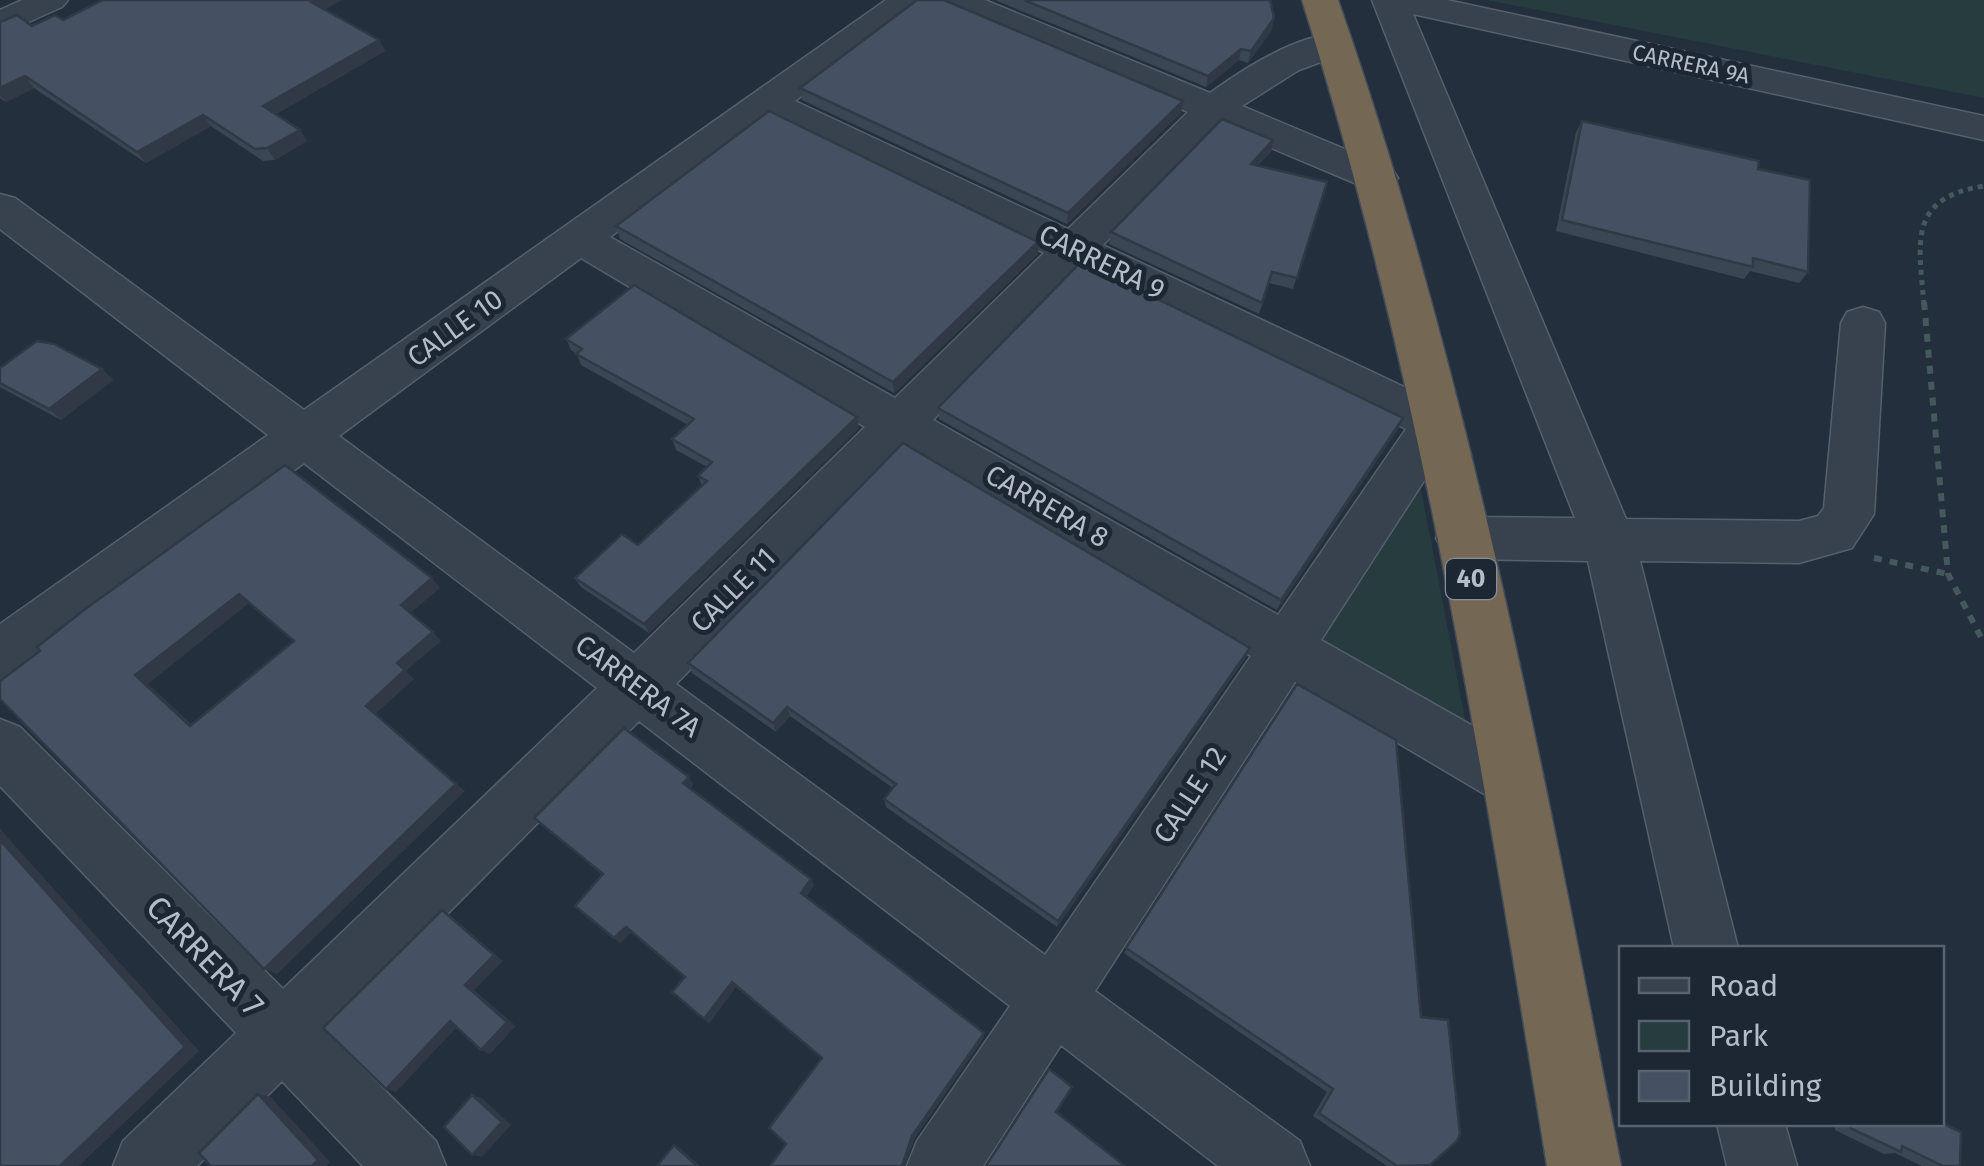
<svg xmlns="http://www.w3.org/2000/svg" width="1984" height="1166" viewBox="0 0 1984 1166" font-family="'Fira Sans',sans-serif">
	<style>
		.green { fill: #263c3f }
		.lines { fill: none; stroke-linecap: round; stroke-linejoin: round }
		.minor-casing { stroke: #565f6c; stroke-width: 3 }
		.highway-casing { stroke: #434c59; stroke-width: 3 }
		.path-far1 { stroke: #44595c; stroke-width: 5; stroke-dasharray: 5 5; stroke-linecap: butt }
		.path { stroke: #44595c; stroke-width: 6; stroke-dasharray: 8 8; stroke-linecap: butt }
		.minor { fill: #38414e; fill-rule: evenodd }
		.highway { fill: #746855; fill-rule: evenodd }
		.wall { fill: #3b4654 }
		.shaded-wall { fill: #303945 }
		.building { fill: #455162; stroke: #303945; stroke-width: 2.5; fill-rule: evenodd }
		.labels { text-anchor: middle; dominant-baseline: central; stroke-width: 10; stroke-linejoin: round; paint-order: stroke }
		.far-street-label { font-size: 22px; fill: #b4bcc9; stroke: #1d2633 }
		.shield { fill: #1d2633; stroke: #878f9c; stroke-width: 2.5 }
		.shield-label { font-size: 25px; font-weight: bold; fill: #b4bcc9 }
		.street-label { font-size: 28px; fill: #b4bcc9; stroke: #1d2633 }
		.near-street-label { font-size: 32px; fill: #b4bcc9; stroke: #1d2633 }
	</style>
	<rect width="100%" height="100%" fill="#242f3e"/>
	<g class="green">
		<polygon points="1487,0 1984,0 1984,98"/>
		<polygon points="1419,479 1467,729 1321,642"/>
	</g>
	<g class="lines">
		<defs>
			<g id="minor">
				<polygon points="22,0 68,0 62,7 0,35 0,10"/>
				<path d="M886 0H927L795 101 1068 229 1188 112 943 7 937 0H985L1210 93C1242 70 1308 26 1348 36L1353 44 1348 52 1299 70 1242 106 1392 169 1398 178 1392 187 1378 191 1364 187 1219 126 1103 245 1453 410 1460 423 1453 436 1321 640 1533 760 1541 779 1533 798 1512 807 1491 798 1295 682 1095 991 1300 1141 1310 1166H1218L1061 1045 983 1166H907L917 1141 1010 1006 639 721 328 1034 436 1141 446 1166H363L282 1081 197 1166H113L123 1141 236 1033 0 786V719L20 727 283 989 597 688 304 463 19 672 0 679V624L268 435 0 229V194L15 198 304 410ZM771 119 1044 253 895 398 610 237ZM581 258 865 427 634 653 339 436ZM1079 270 1406 429 1278 615 933 420ZM904 450 1251 656 1045 955 676 684Z"/>
				<polygon points="1372,0 1447,0 1984,116 1984,140 1413,14 1626,519 1799,521 1818,516 1824,508 1841,323 1847,312 1863,307 1879,312 1885,323 1874,514 1852,548 1799,563 1640,561 1738,948 1674,948 1588,561 1462,559 1444,553 1436,538 1444,523 1462,517 1575,518"/>
				<polygon points="1717,1124 1785,1124 1797,1166 1727,1166"/>
			</g>
			<path id="highway" d="M1302 0H1338C1470 377 1544 775 1621 1166H1547C1483 775 1422 378 1302 0Z"/>
		</defs>
		<use href="#minor" class="minor-casing"/>
		<use href="#highway" class="highway-casing"/>
		<path class="path-far1" d="M1924 305C1919 243 1907 198 1984 186"/>
		<g class="path">
			<polyline points="1924,302 1948,574 1984,643"/>
			<polyline points="1874,558 1948,574"/>
		</g>
		<use href="#minor" class="minor"/>
		<use href="#highway" class="highway"/>
	</g>
	<g class="wall">
		<polygon points="103,0 341,0 324,10 379,40 385,51 276,114 300,130 307,141 275,160 263,161 211,126 146,163 34,88 6,102 0,98 0,22 32,26 63,20"/>
		<polygon points="995,0 1270,0 1272,30 1248,63 1239,60 1206,87"/>
		<polygon points="800,88 1181,113 1067,224 802,100"/>
		<polygon points="1582,121 1808,272 1799,283 1750,271 1744,279 1556,231 1576,132"/>
		<polygon points="1273,140 1271,152 1257,166 1327,182 1293,289 1269,283 1259,314 1109,244 1111,232"/>
		<polygon points="616,226 1038,254 894,393 620,239"/>
		<polygon points="566,339 859,428 649,633 581,587 575,578 638,545 702,486 698,476 707,467 676,450 672,439 688,425 581,365 577,354 571,350"/>
		<polygon points="0,368 102,369 113,380 61,420 0,387"/>
		<polygon points="938,408 1403,418 1398,429 1277,610 939,419"/>
		<polygon points="1250,648 1246,657 1057,927 886,807 884,799 893,788 790,716 776,732 692,673 688,663"/>
		<polygon points="1297,684 1423,1166 1387,1166 1313,1116 1327,1092 1124,953"/>
		<polygon points="689,777 693,785 690,789 814,885 806,897 984,1033 984,1037 914,1139 905,1166 786,1144 822,1058 736,987 709,1023 672,992 685,977 632,932 620,943 575,906 603,875 534,818"/>
		<polygon points="1942,1123 1960,1166 1922,1166 1895,1153 1884,1154 1835,1130 1835,1124"/>
	</g>
	<g class="shaded-wall">
		<polygon points="314,0 341,0 317,14 311,2"/>
		<polygon points="1274,18 1272,30 1248,63 1251,51"/>
		<polygon points="379,40 385,51 270,117 263,106"/>
		<polygon points="1241,49 1239,60 1206,87 1208,76"/>
		<polygon points="25,76 34,88 6,102 0,95 0,88"/>
		<polygon points="1183,101 1181,113 1067,224 1068,213"/>
		<polygon points="203,115 211,126 146,163 137,152"/>
		<polygon points="300,130 307,141 275,160 267,148"/>
		<polygon points="1273,140 1271,152 1248,176 1251,164"/>
		<polygon points="1038,242 1038,254 894,393 893,382"/>
		<polygon points="102,369 113,380 61,420 49,409"/>
		<polygon points="857,417 859,428 649,633 644,624"/>
		<polygon points="1403,418 1398,429 1277,610 1281,600"/>
		<polygon points="432,578 440,588 409,614 401,605"/>
		<polygon points="239,594 249,603 148,684 202,734 190,726 135,675"/>
		<polygon points="433,632 441,641 406,671 414,679 375,714 366,706 397,663"/>
		<polygon points="1250,648 1246,657 1057,927 1058,921"/>
		<polygon points="787,707 790,716 776,732 773,723"/>
		<polygon points="689,777 693,785 688,791 683,783"/>
		<polygon points="456,784 465,791 277,974 264,969"/>
		<polygon points="0,829 199,1051 79,1166 60,1166 0,840"/>
		<polygon points="811,879 814,885 804,899 801,893"/>
		<polygon points="442,910 451,916 503,961 474,990 516,1026 490,1054 481,1050 465,985"/>
		<polygon points="626,927 632,932 620,943 614,938"/>
		<polygon points="732,982 736,987 709,1023 704,1019"/>
		<polygon points="450,1021 459,1025 396,1092 386,1089"/>
		<polygon points="984,1033 984,1037 914,1139 905,1166 902,1166 912,1136"/>
		<polygon points="258,1094 271,1097 330,1162 327,1166 312,1166"/>
		<polygon points="472,1095 482,1098 511,1125 482,1157 472,1155"/>
		<polygon points="674,1145 680,1148 700,1166 697,1166"/>
	</g>
	<g class="building">
		<polygon points="103,0 314,0 311,2 379,40 263,106 300,130 267,148 255,149 203,115 137,152 25,76 0,88 0,22 17,15 32,26 55,15 63,20"/>
		<polygon points="917,0 944,0 1183,101 1068,213 800,88"/>
		<polygon points="1024,0 1270,0 1274,18 1251,51 1241,49 1208,76"/>
		<polygon points="769,111 1038,242 893,382 616,226"/>
		<polygon points="1222,119 1273,140 1251,164 1327,182 1297,278 1272,272 1262,303 1111,232"/>
		<polygon points="1582,121 1759,161 1758,169 1810,180 1808,272 1753,258 1753,267 1562,220"/>
		<polygon points="1081,262 1403,418 1281,600 938,408"/>
		<polygon points="634,285 857,417 644,624 575,578 622,534 638,545 707,481 698,476 712,462 672,439 694,419 576,354 582,349 566,339"/>
		<polygon points="37,341 54,344 102,369 49,409 0,383 0,368"/>
		<polygon points="903,443 1250,648 1058,921 884,799 896,784 787,707 773,723 688,663"/>
		<path d="M285 465 432 578 401 605 433 632 397 663 405 670 366 706 456 784 264 969 0 699V681L40 651 37 647 84 610ZM239 594 294 641 190 726 135 675Z"/>
		<polygon points="1297,684 1396,740 1421,1017 1448,1020 1460,1134 1457,1141 1430,1165 1397,1166 1319,1113 1333,1089 1126,948"/>
		<polygon points="624,728 689,777 683,783 811,879 801,893 984,1033 912,1136 902,1166 770,1166 786,1144 769,1128 822,1058 732,982 704,1019 672,992 685,977 626,927 614,938 575,906 603,874 534,818"/>
		<polygon points="0,840 185,1047 60,1166 0,1166"/>
		<polygon points="442,910 494,955 465,985 507,1022 481,1050 450,1021 386,1089 323,1028"/>
		<polygon points="1049,1069 1072,1087 1056,1112 1125,1166 986,1166"/>
		<polygon points="258,1094 318,1160 312,1166 211,1166 199,1153"/>
		<polygon points="472,1095 502,1122 472,1155 444,1127"/>
		<polygon points="1942,1123 1961,1132 1960,1166 1943,1166 1902,1146 1901,1152 1850,1128 1851,1124"/>
		<polygon points="674,1145 697,1166 657,1166"/>
	</g>
	<g class="labels">
		<g class="far-street-label">
			<text transform="translate(1691 64) rotate(12)">CARRERA 9A</text>
		</g>
		<rect class="shield" x="1446" y="559" width="50" height="40" rx="8"/>
		<g class="shield-label">
			<text x="1471" y="579">40</text>
		</g>
		<g class="street-label">
			<text transform="translate(1102 262) rotate(26)">CARRERA 9</text>
			<text transform="translate(455 328) rotate(-36)">CALLE 10</text>
			<text transform="translate(1047 506) rotate(30)">CARRERA 8</text>
			<text transform="translate(733 590) rotate(-45)">CALLE 11</text>
			<text transform="translate(638 686) rotate(37)">CARRERA 7A</text>
			<text transform="translate(1190 795) rotate(-57)">CALLE 12</text>
		</g>
		<g class="near-street-label">
			<text transform="translate(205 956) rotate(46)">CARRERA 7</text>
		</g>
	</g>
	<rect x="1619" y="946" width="325" height="180" fill="#1d2633" stroke="#59626f" stroke-width="2.5"/>
	<rect x="1639" y="978" width="50" height="15" fill="#38414e" stroke="#59626f" stroke-width="2.5"/>
	<text x="1709" y="996" font-size="30" fill="#b4bcc9">Road</text>
	<rect x="1639" y="1021" width="50" height="30" fill="#263c3f" stroke="#59626f" stroke-width="2.5"/>
	<text x="1709" y="1046" font-size="30" fill="#b4bcc9">Park</text>
	<rect x="1639" y="1071" width="50" height="30" fill="#455162" stroke="#59626f" stroke-width="2.5"/>
	<text x="1709" y="1096" font-size="30" fill="#b4bcc9">Building</text>
</svg>
